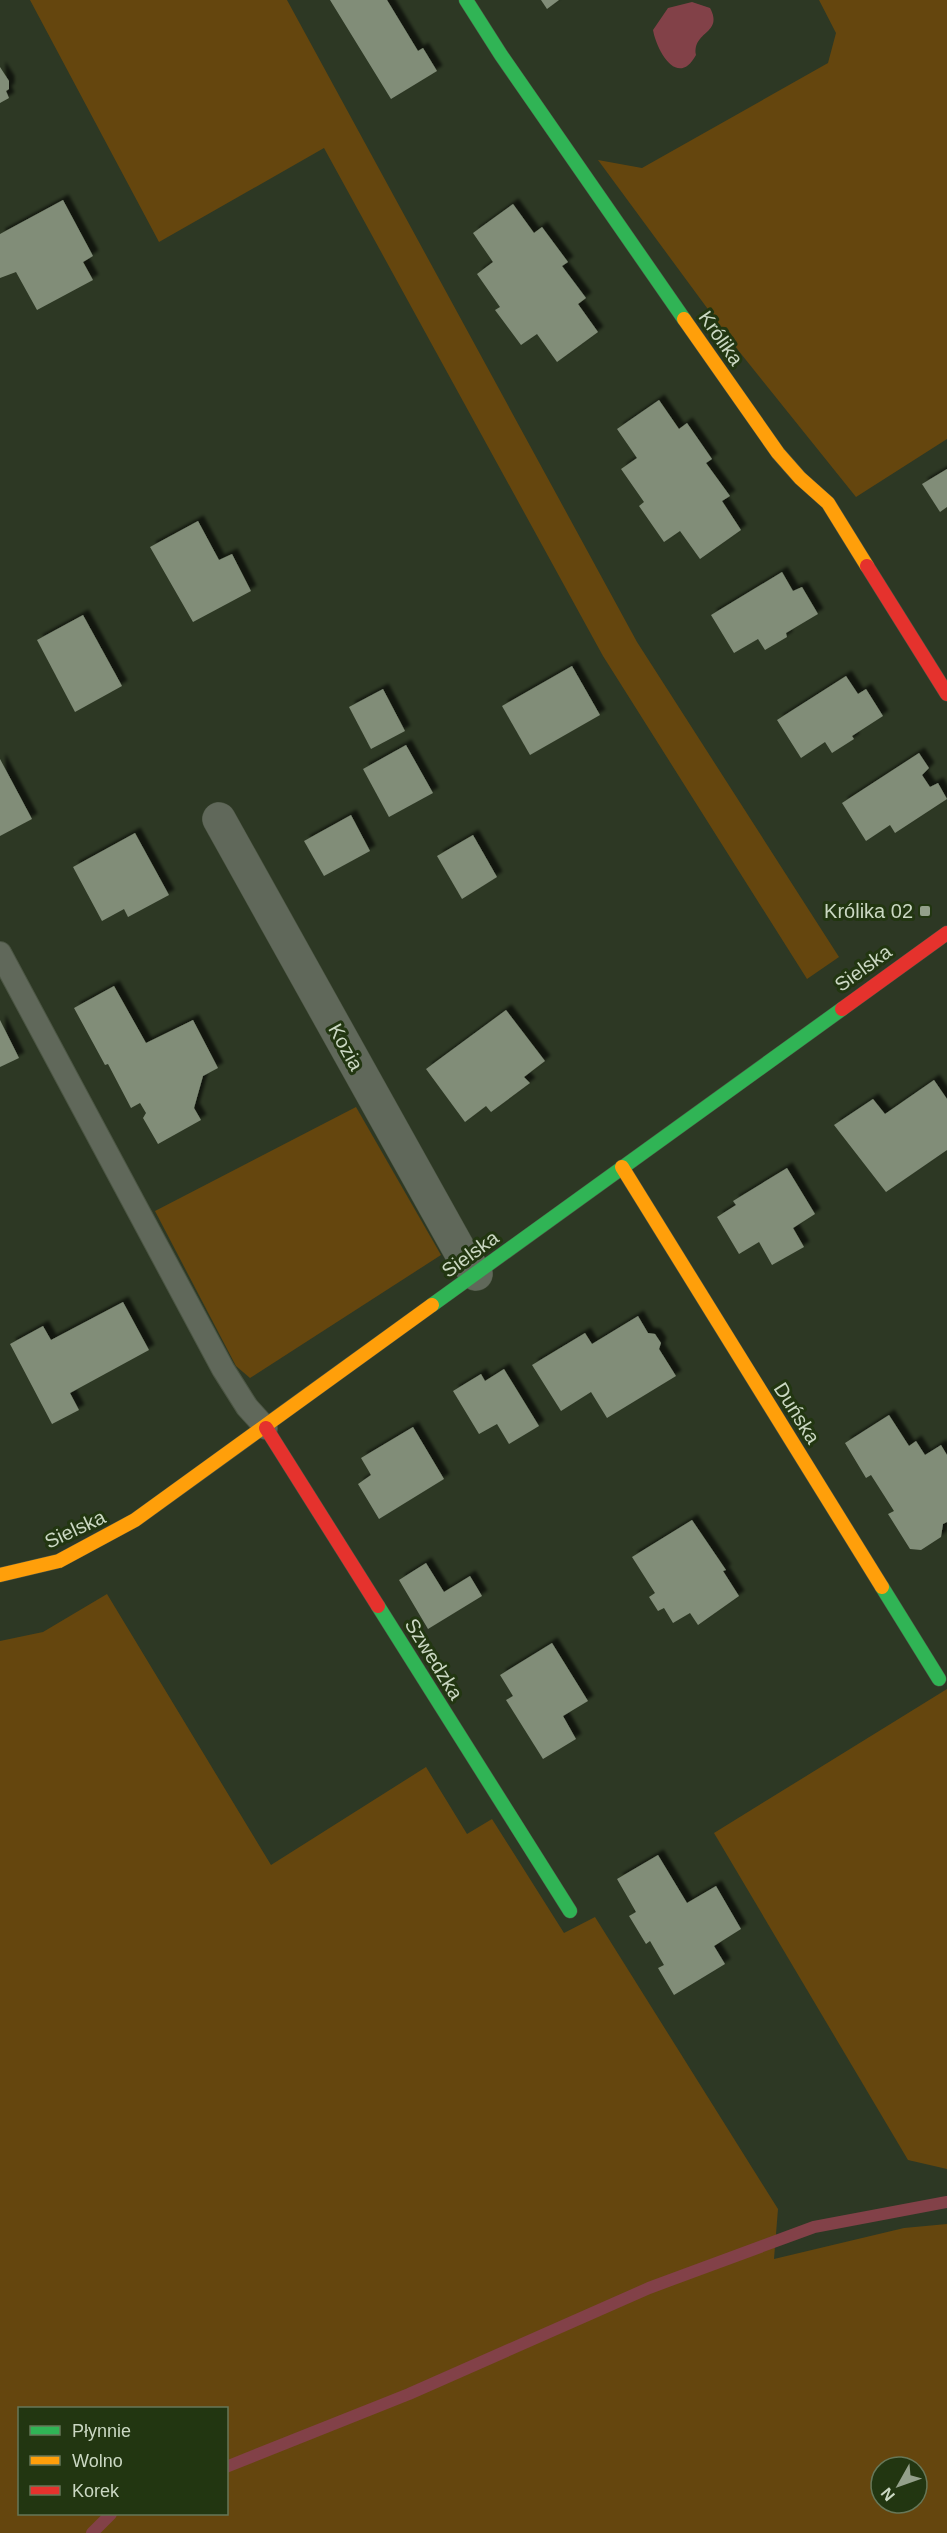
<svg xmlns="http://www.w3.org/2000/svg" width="947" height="2533" viewBox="0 0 947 2533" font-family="Arial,sans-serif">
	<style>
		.green { fill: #65460e; fill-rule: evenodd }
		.water { fill: #824148 }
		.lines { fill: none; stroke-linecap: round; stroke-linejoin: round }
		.stream { stroke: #824148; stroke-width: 12 }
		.building { fill: #818d78; filter: url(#shadow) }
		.lane-casing { stroke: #4c5644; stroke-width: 24 }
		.street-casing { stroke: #4c5644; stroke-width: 34 }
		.fast-casing { stroke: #4c5644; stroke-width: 15 }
		.slow-casing { stroke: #4c5644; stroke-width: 15 }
		.jam-casing { stroke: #4c5644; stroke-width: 15 }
		.lane { stroke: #60685a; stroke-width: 22 }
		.street { stroke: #60685a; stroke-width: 33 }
		.fast { stroke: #30b455; stroke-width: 14 }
		.slow { stroke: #ff9f0a; stroke-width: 14 }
		.jam { stroke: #e5322d; stroke-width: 14 }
		.poi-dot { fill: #94a08b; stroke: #223611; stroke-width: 2 }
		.labels { text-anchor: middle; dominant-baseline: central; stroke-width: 6; stroke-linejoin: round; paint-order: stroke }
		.street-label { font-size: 20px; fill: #cbd8c3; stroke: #223611 }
		.poi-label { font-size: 20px; fill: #cbd8c3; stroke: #223611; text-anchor: end }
	</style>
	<defs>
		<filter id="shadow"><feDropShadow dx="5.5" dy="-5.5" stdDeviation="1.5" flood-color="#0009"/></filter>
	</defs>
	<rect width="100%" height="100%" fill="#2d3824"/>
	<g class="green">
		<polygon points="30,0 287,0 637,642 839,957 807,979 603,656 324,148 159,242"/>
		<polygon points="819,0 947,0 947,439 856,497 738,350 598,160 642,168 828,63 836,33"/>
		<polygon points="356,1107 441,1255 250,1378 236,1366 155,1211"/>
		<path d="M107 1594 271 1865 426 1767 467 1834 492 1819 564 1933 595 1917 778 2209 774 2259 904 2228 947 2224V2533H0V1641L43 1632ZM20 2408H226V2514H20ZM881 2467H917V2503H881Z"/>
		<polygon points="947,1689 947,2169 908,2160 714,1833"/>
	</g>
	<path class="water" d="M692 2 710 8C724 34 692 31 696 55 678 88 657 52 653 30L668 8Z"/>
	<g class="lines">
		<g class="stream">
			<polyline points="226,2467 409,2394 649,2288 814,2227 947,2202"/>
			<polyline points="92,2533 111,2514"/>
		</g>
	</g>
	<g class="building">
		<polygon points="330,0 387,0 418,51 423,48 437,71 391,99"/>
		<polygon points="541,0 559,0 547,9"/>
		<polygon points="0,67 9,81 9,89 6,91 9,98 0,103"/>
		<polygon points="63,200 93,256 83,262 93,280 37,310 16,272 0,278 0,234"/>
		<polygon points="513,204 534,233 542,227 568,262 562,266 586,298 578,304 598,332 557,362 537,334 521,345 495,310 500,307 477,274 493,262 473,233"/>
		<polygon points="659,400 679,429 687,423 712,459 706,463 730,496 722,501 741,530 700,559 680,531 664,542 639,506 644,502 621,469 637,458 617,429"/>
		<polygon points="947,469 947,507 940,512 922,484"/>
		<polygon points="198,521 219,560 232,554 251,591 193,622 150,547"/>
		<polygon points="782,572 793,591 802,587 818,614 786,633 787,637 765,650 758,639 734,653 711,615"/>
		<polygon points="83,615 122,686 75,712 37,640"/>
		<polygon points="572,666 600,715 530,755 502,706"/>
		<polygon points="846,676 858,694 866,689 883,716 852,736 854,739 832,753 825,742 801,758 777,720"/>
		<polygon points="383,689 405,731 371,749 349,707"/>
		<polygon points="406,745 433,793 389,817 363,769"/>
		<polygon points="919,753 929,768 922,775 930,787 938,783 947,799 895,833 890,825 866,841 842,803"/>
		<polygon points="0,759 32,819 0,836"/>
		<polygon points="351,815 370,851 324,876 304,841"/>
		<polygon points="135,833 169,895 128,917 124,909 102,921 73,867"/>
		<polygon points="473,835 497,877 462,899 437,856"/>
		<polygon points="114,986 146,1043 193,1020 218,1068 203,1076 194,1108 201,1120 158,1144 143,1118 146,1113 140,1103 131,1108 108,1064 105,1065 74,1008"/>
		<polygon points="506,1010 545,1061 524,1077 530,1083 491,1112 486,1106 465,1122 426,1069"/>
		<polygon points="0,1020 19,1058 0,1067"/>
		<polygon points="934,1080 947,1099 947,1150 886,1192 834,1125 873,1099 885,1114"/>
		<polygon points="787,1168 815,1214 793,1228 804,1247 772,1265 759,1242 739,1254 717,1217 736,1205 733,1201"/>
		<polygon points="123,1302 149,1350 70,1393 79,1410 52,1424 10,1344 43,1326 51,1340"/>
		<polygon points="638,1316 648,1333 655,1334 661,1343 659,1349 676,1376 607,1418 591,1392 561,1411 532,1365 585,1333 592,1344"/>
		<polygon points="504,1369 539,1426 509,1444 497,1424 479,1434 453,1391 481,1374 485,1381"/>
		<polygon points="889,1415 909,1446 916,1441 925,1455 941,1445 947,1455 947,1522 943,1524 941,1537 921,1550 910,1549 888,1514 894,1511 871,1475 866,1478 845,1443"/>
		<polygon points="413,1427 444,1479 379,1519 358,1484 371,1475 361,1458"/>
		<polygon points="692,1520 726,1570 723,1571 739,1596 698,1625 690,1613 673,1623 664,1608 658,1611 649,1597 655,1593 632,1557"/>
		<polygon points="426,1563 444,1592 470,1576 482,1596 428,1629 399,1580"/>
		<polygon points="552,1643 588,1701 563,1716 576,1739 543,1759 506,1700 513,1696 500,1675"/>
		<polygon points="658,1855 687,1903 716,1886 741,1929 714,1946 725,1964 674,1995 658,1968 664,1965 650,1941 646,1944 629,1916 636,1912 617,1879"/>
	</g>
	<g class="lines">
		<defs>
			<polyline id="lane" points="0,953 223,1369 247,1407 266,1428"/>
			<polyline id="street" points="219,819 461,1253 476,1274"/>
			<g id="fast">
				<polyline points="466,0 501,55 684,319"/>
				<polyline points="432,1305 842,1009"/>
				<polyline points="882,1587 939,1679"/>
				<polyline points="378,1606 570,1911"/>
			</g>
			<g id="slow">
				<polyline points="684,319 778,453 800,478 828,503 867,566"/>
				<polyline points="622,1167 882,1587"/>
				<polyline points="0,1575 59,1561 135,1520 432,1305"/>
			</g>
			<g id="jam">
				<polyline points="867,566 947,694"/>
				<polyline points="842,1009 947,933"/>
				<polyline points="266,1428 378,1606"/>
			</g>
		</defs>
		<use href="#lane" class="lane-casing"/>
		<use href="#street" class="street-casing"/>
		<use href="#fast" class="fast-casing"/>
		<use href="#slow" class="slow-casing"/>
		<use href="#jam" class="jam-casing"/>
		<use href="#lane" class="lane"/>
		<use href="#street" class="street"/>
		<use href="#fast" class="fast"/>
		<use href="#slow" class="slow"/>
		<use href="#jam" class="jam"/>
	</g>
	<rect class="poi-dot" x="919" y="905" width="12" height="12" rx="3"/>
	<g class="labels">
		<g class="street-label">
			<text transform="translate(721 338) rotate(55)">Królika</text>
			<text transform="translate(863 968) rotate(-36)">Sielska</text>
			<text transform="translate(346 1047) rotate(61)">Kozia</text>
			<text transform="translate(470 1254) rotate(-36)">Sielska</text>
			<text transform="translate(797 1413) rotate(58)">Duńska</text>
			<text transform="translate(75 1529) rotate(-25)">Sielska</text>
			<text transform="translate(434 1659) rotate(58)">Szwedzka</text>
		</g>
		<g class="poi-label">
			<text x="913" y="911">Królika 02</text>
		</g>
	</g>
	<rect x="18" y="2407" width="210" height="108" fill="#223611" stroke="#667758" stroke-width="1.5"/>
	<rect x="30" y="2426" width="30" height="9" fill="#30b455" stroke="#667758" stroke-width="1.5"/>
	<text x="72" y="2437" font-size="18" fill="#cbd8c3">Płynnie</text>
	<rect x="30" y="2456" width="30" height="9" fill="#ff9f0a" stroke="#667758" stroke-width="1.5"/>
	<text x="72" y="2467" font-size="18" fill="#cbd8c3">Wolno</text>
	<rect x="30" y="2486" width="30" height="9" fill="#e5322d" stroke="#667758" stroke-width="1.5"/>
	<text x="72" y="2497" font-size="18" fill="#cbd8c3">Korek</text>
	<g transform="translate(899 2485) rotate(230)"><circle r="28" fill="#223611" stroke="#667758" stroke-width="1.5"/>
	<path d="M0-4.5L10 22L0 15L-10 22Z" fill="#94a08b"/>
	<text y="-9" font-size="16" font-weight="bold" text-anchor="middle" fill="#cbd8c3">N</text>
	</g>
</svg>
